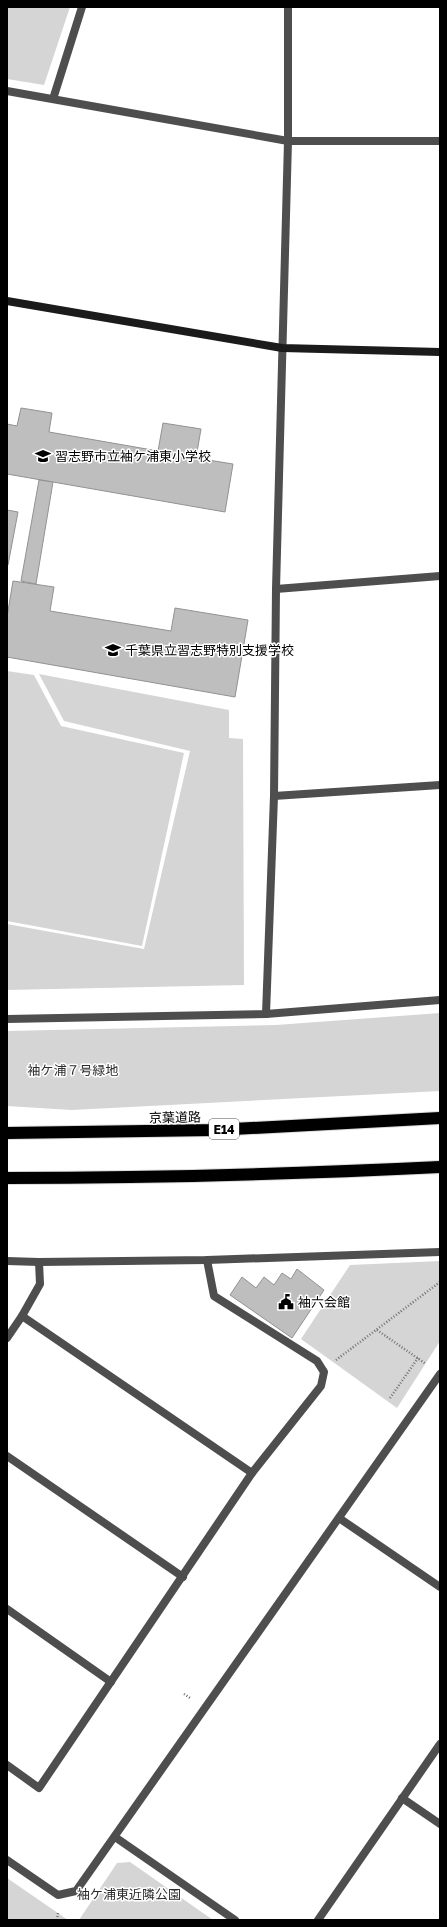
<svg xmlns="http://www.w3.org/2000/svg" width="447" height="1927" viewBox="0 0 447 1927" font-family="'Golos Text','Noto Sans JP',sans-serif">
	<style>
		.green { fill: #d5d5d5 }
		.building { fill: #bebebe; stroke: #929292 }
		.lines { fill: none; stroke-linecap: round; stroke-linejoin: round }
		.highway-casing { stroke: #dbdbdb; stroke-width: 14 }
		.path { stroke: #707070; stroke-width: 2.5; stroke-dasharray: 1 2; stroke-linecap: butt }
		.street { stroke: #4e4e4e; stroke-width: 8 }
		.secondary { stroke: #1b1b1b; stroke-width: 8 }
		.highway { stroke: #000; stroke-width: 12 }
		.labels { text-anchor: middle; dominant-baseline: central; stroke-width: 3; stroke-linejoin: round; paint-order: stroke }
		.shield { fill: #fff; stroke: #4c4c4c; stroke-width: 1 }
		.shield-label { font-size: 12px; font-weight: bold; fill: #000 }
		.poi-label { font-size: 13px; fill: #000; stroke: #fff; text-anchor: start }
		.park-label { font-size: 13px; fill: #2c2c2c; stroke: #fff }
		.street-label { font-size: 13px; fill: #000; stroke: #fff }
	</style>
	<rect width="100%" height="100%" fill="#fff"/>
	<g class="green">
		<polygon points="7,7 70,7 44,85 7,79"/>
		<polygon points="7,671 34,675 61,726 184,753 142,946 7,921"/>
		<polygon points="39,674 229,710 229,738 243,739 244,985 7,990 7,924 144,949 190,751 64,721"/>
		<polygon points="440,1013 440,1091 72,1110 7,1106 7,1031 276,1025"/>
		<polygon points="440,1261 440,1341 397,1408 301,1339 350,1265"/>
		<polygon points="130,1862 213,1920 79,1920 117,1863"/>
		<polygon points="7,1878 68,1920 7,1920"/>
	</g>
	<g class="building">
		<polygon points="21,408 52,413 49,432 158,451 163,423 201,429 196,458 233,464 225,512 7,474 7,424 17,426"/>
		<polygon points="39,480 53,482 36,584 21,581"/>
		<polygon points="7,510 18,512 8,565 7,565"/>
		<polygon points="13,581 54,587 50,611 171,631 175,608 248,620 235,697 7,657 7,617"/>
		<polygon points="297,1269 324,1290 292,1338 230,1295 242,1277 256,1288 264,1277 274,1285 282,1273 291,1279"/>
	</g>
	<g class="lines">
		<defs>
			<g id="highway">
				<polyline points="7,1133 215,1130 440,1118"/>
				<path d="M7 1178C152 1178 296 1174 440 1167"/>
			</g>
		</defs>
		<use href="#highway" class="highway-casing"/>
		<g class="path">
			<polyline points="377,1330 426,1364"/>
			<polyline points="336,1360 440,1282"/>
			<polyline points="390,1398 418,1358"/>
			<polyline points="184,1694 190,1698"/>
			<polyline points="57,1920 58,1913"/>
		</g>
		<g class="street">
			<polyline points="7,91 288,141 440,141"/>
			<polyline points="53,99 82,7"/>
			<polyline points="276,589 440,576"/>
			<polyline points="274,796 440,785"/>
			<polyline points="266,1014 274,796 276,589 288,141 288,7"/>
			<polyline points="7,1019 266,1014 440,1000"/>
			<polyline points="7,1261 39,1262 207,1260 440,1252"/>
			<polyline points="22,1316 252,1473"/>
			<polyline points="7,1338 22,1316 40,1284 39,1262"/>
			<polyline points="7,1456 183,1577"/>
			<polyline points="339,1518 440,1587"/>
			<polyline points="7,1609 111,1682"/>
			<polyline points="7,1765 39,1788 252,1473 321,1386 324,1372 317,1361 214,1296 207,1260"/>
			<polyline points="402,1798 440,1824"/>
			<polyline points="115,1837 235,1920"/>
			<polyline points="7,1860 58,1895 76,1891 440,1374"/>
			<polyline points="318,1920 440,1744"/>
		</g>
		<polyline class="secondary" points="7,301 282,348 440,352"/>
		<use href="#highway" class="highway"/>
	</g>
	<defs>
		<symbol id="school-bare" viewBox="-9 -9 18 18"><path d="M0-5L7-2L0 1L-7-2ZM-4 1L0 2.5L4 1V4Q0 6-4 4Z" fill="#000" stroke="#fff" stroke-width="2.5" paint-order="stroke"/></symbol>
		<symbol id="civic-bare" viewBox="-9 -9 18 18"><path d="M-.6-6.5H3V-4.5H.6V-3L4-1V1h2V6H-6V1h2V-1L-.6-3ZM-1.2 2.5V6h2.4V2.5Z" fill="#000" stroke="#fff" stroke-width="2.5" paint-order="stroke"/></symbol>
	</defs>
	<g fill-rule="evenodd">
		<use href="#school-bare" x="32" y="445" width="22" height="22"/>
		<use href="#school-bare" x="102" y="639" width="22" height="22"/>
		<use href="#civic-bare" x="275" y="1291" width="22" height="22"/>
	</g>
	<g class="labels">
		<rect class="shield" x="209" y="1119" width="30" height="20" rx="3"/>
		<g class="shield-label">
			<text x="224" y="1129">E14</text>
		</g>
		<g class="poi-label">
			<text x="55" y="456">習志野市立袖ケ浦東小学校</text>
			<text x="125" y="650">千葉県立習志野特別支援学校</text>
			<text x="298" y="1302">袖六会館</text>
		</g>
		<g class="park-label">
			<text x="73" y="1070">袖ケ浦７号緑地</text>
			<text x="129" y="1894">袖ケ浦東近隣公園</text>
		</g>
		<g class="street-label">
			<text transform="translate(175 1117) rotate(-1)">京葉道路</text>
		</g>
	</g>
	<rect width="447" height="1927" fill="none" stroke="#000000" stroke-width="16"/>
</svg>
